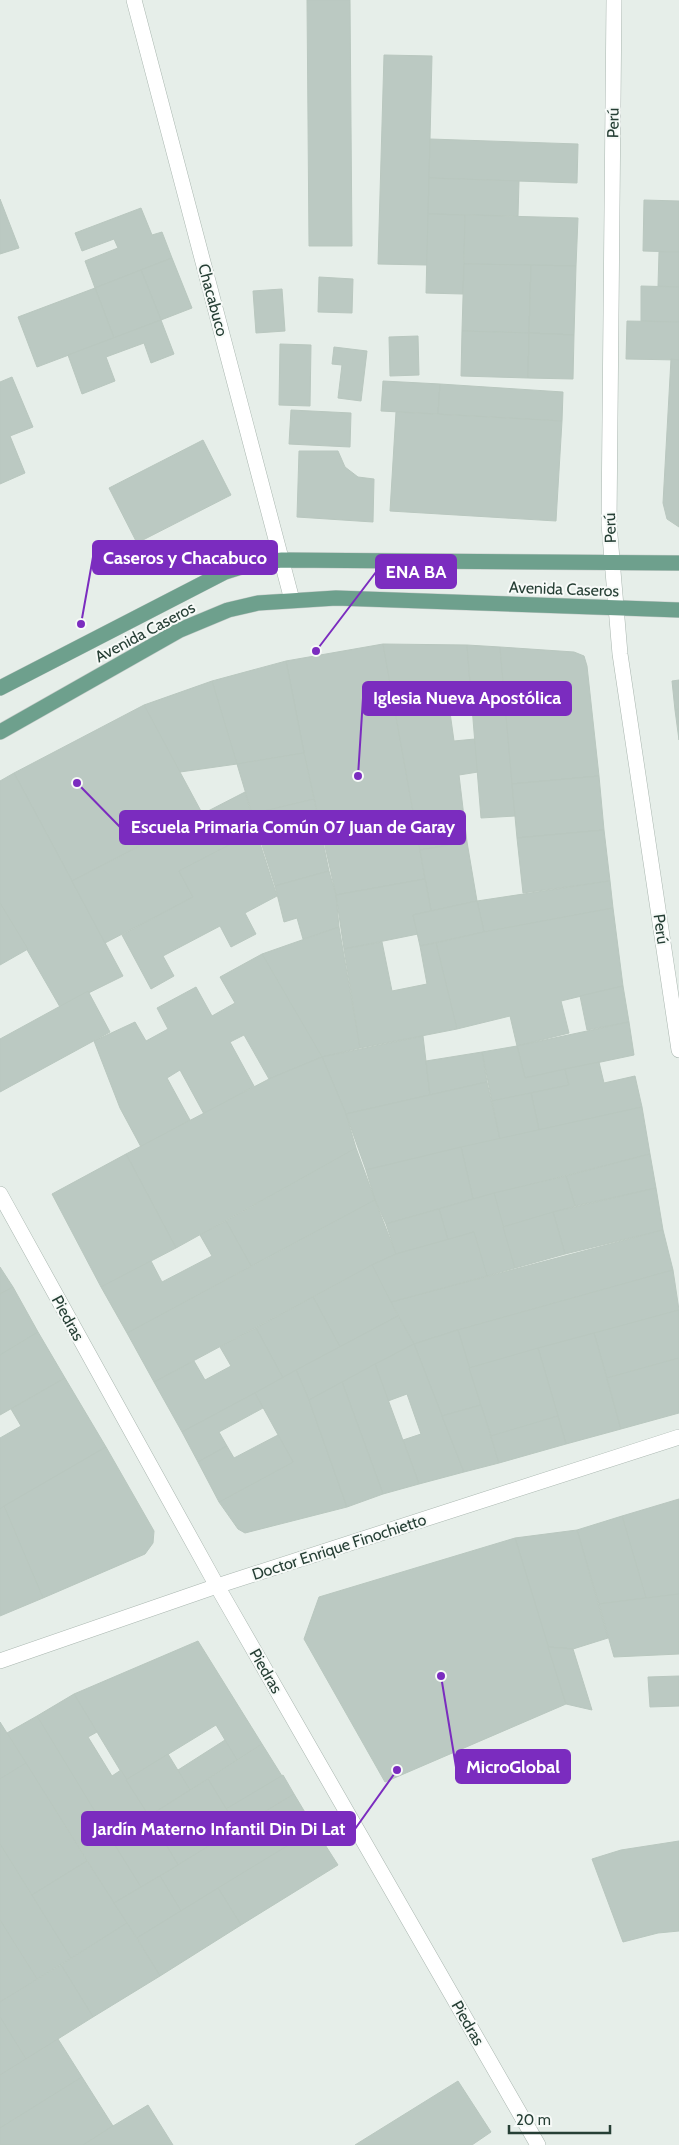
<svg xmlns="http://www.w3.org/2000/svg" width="679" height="2145" viewBox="0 0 679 2145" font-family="Cabin,sans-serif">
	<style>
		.building { fill: #bbc9c2; stroke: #b9c7bf }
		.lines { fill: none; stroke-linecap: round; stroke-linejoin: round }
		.minor-casing { stroke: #a9b6af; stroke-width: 16 }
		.major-casing { stroke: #c2c9c6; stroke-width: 16 }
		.minor { stroke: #fff; stroke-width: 15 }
		.major { stroke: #6ea08d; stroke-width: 15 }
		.labels { text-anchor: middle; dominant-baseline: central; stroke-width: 4; stroke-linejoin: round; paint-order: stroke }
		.street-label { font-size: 16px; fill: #263f35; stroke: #f7faf8 }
		.leader { fill: none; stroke: #7b2cbf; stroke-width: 2 }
		.callout-dot { fill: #7b2cbf; stroke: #f7faf8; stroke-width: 2 }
		.callout { fill: #7b2cbf; stroke: #7b2cbf; stroke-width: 2 }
		.callout-label { font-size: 18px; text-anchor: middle; font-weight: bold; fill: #fff }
	</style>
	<rect width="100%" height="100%" fill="#e6eee9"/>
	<g class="building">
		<polygon points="307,0 350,0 352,246 309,246"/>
		<polygon points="384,55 432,56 427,265 378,264"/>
		<polygon points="430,139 578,144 577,183 429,178"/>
		<polygon points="429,178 519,181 518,216 428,214"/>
		<polygon points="0,199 19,248 0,254"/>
		<polygon points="644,200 679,201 679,252 643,251"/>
		<polygon points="141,208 152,235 162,232 172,258 95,288 85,261 118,248 114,239 82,251 75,233"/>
		<polygon points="428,214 465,215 463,294 426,293"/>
		<polygon points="465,215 578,218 576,266 464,264"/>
		<polygon points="659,252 679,252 679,287 658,286"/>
		<polygon points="172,258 192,308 161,320 141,270"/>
		<polygon points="464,264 531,265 529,333 462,331"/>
		<polygon points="531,265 576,266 574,335 529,333"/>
		<polygon points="141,270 161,320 114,338 95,288"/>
		<polygon points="319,277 353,279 352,313 318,312"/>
		<polygon points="641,286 679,287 679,322 641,321"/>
		<polygon points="95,288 114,338 37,367 18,317"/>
		<polygon points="282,289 285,331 256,333 253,291"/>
		<polygon points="161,320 174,354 151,363 144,343 106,357 115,381 82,394 68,355"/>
		<polygon points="627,321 679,322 679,360 626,359"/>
		<polygon points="462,331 529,333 528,378 461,376"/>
		<polygon points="529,333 574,335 573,379 528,378"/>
		<polygon points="418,336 419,375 390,376 389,337"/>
		<polygon points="280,344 311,345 310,406 279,405"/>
		<polygon points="334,347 367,351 361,401 338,398 342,365 332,364"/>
		<polygon points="671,359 679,360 679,527 667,519 663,503"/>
		<polygon points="12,377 33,427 10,436 25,473 0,484 0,382"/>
		<polygon points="383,381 440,384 438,414 381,411"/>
		<polygon points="440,384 563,392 562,421 438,414"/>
		<polygon points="291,410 351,413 350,447 289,444"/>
		<polygon points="396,412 562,421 556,521 390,511"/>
		<polygon points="203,440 231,495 137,543 109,488"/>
		<polygon points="299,451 338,451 345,467 358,477 374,479 373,522 297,517"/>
		<polygon points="383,644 425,879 336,895 304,753 286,661"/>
		<polygon points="383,644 467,645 471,696 448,698 454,741 475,739 478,772 459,775 467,842 420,850"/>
		<polygon points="467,645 500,647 515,816 481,818"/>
		<polygon points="500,647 574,652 584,656 587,666 599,776 512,784"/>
		<polygon points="286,661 304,753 237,764 212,681"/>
		<polygon points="679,680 679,709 675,710 672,681"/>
		<polygon points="212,681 237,764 180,772 144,705"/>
		<polygon points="144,705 202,813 72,881 14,773"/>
		<polygon points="679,709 679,740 675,710"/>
		<polygon points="304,753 314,799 252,814 237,764"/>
		<polygon points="14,773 123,976 60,1007 0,903 0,781"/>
		<polygon points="599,776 604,830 517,838 512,784"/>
		<polygon points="245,792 256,831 179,871 193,897 105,943 72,881"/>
		<polygon points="314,799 329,871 275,886 252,814"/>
		<polygon points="604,830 610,881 523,893 517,838"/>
		<polygon points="256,831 277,896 245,913 256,934 231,947 220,926 163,956 174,976 151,989 122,935 193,897 179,871"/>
		<polygon points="467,842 477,901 431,911 420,850"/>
		<polygon points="329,871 336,895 339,927 303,939 297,918 284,922 275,886"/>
		<polygon points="425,879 431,911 413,915 418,934 344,949 336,895"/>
		<polygon points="610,881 613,908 484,932 477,901"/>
		<polygon points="477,901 484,932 420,946 413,915"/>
		<polygon points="0,903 28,949 0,965"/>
		<polygon points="613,908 623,986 561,1001 569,1033 517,1046 510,1016 457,1029 436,943 484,932"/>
		<polygon points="339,927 360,1048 322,1057 262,954"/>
		<polygon points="382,942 392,991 427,984 420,946 436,943 457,1029 360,1048 344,949"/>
		<polygon points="262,954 322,1057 269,1079 244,1035 230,1042 254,1086 204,1114 180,1070 167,1078 190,1120 141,1147 120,1108 94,1041 135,1022 146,1041 168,1029 157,1008 196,987 212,1016 235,1003 220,977"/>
		<polygon points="623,986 629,1022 587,1030 580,996"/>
		<polygon points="88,991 110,1032 0,1092 0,1039"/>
		<polygon points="629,1022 634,1055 525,1078 517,1046"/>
		<polygon points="423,1036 430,1095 346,1114 322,1057"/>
		<polygon points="517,1046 525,1078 565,1069 569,1085 492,1101 482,1052"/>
		<polygon points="482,1052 487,1082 430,1095 426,1061"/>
		<polygon points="322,1057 346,1114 356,1148 176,1248 126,1154 269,1079"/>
		<polygon points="599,1062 604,1083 635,1076 642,1107 539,1130 531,1093 569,1085 565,1069"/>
		<polygon points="487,1082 500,1139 366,1170 346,1114"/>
		<polygon points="531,1093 539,1130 500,1139 492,1101"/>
		<polygon points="642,1107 650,1154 473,1199 461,1147"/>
		<polygon points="461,1147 473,1199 386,1224 375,1200 366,1170"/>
		<polygon points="356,1148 375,1200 251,1266 226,1221"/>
		<polygon points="126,1154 176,1248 101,1287 52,1194"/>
		<polygon points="650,1154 656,1188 575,1206 566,1176"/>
		<polygon points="566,1176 575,1206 503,1227 494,1193"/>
		<polygon points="656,1188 663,1230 565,1254 553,1212"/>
		<polygon points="494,1193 515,1268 487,1276 474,1232 448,1240 439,1209"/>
		<polygon points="375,1200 396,1254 372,1265 154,1382 127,1333"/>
		<polygon points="439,1209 448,1240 396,1254 386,1224"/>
		<polygon points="553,1212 565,1254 515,1268 503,1227"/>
		<polygon points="226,1221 251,1266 127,1333 101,1287 151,1261 162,1282 212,1256 200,1235"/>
		<polygon points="663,1230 673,1270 458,1330 414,1344 391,1302"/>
		<polygon points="474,1232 487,1276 391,1302 372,1265 396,1254"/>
		<polygon points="372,1265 398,1316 340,1347 313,1297"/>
		<polygon points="0,1267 13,1287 0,1294"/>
		<polygon points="673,1270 679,1310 469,1368 458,1330"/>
		<polygon points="13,1287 38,1332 0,1355 0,1294"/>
		<polygon points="313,1297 340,1347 283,1378 256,1328"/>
		<polygon points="679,1310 679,1358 607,1378 594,1333"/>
		<polygon points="398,1316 414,1344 309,1400 296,1370"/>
		<polygon points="256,1328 283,1378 182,1432 154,1382 194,1361 205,1380 231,1366 220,1347"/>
		<polygon points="458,1330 481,1405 442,1416 414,1344"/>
		<polygon points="38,1332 65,1378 0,1415 0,1355"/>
		<polygon points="594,1333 621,1429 566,1444 538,1348"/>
		<polygon points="414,1344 464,1472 419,1484 403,1440 421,1434 407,1394 388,1401 375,1364"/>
		<polygon points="538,1348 558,1416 491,1436 469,1368"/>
		<polygon points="679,1358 679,1413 621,1429 607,1378"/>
		<polygon points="375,1364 419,1484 383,1494 342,1382"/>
		<polygon points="296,1370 309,1400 347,1507 245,1533 238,1529 219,1502 293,1462 255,1393"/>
		<polygon points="65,1378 106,1447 0,1509 0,1438 21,1426 11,1409"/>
		<polygon points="342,1382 383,1494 347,1507 309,1400"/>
		<polygon points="255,1393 263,1408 219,1432 227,1446 198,1462 182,1432"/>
		<polygon points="481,1405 499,1463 464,1472 442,1416"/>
		<polygon points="558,1416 566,1444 499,1463 491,1436"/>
		<polygon points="278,1435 293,1462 219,1502 198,1462 227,1446 234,1458"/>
		<polygon points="106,1447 154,1531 153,1543 145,1554 43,1598 4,1506"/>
		<polygon points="679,1499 679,1594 646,1598 622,1516"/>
		<polygon points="4,1506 43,1598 0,1616 0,1509"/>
		<polygon points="622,1516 646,1598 599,1604 577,1530"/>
		<polygon points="577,1530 608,1638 573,1649 548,1647 515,1538"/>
		<polygon points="515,1538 566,1704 385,1782 304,1639 319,1597"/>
		<polygon points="679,1594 679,1654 614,1657 599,1604"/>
		<polygon points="198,1641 262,1744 237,1760 216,1725 126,1780 74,1694"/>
		<polygon points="548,1647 573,1649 592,1710 566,1704"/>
		<polygon points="679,1676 679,1706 650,1707 648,1677"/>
		<polygon points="74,1694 97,1732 88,1737 112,1776 121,1770 149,1816 111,1839 37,1716"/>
		<polygon points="37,1716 141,1887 114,1903 7,1733"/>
		<polygon points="0,1722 26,1763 0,1779"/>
		<polygon points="225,1740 237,1760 190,1790 178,1770"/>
		<polygon points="262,1744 282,1776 226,1809 208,1779"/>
		<polygon points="168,1754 190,1790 149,1816 126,1780"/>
		<polygon points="26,1763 87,1861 32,1895 0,1844 0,1779"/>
		<polygon points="283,1775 294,1794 238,1828 226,1809"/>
		<polygon points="208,1779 238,1828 178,1865 149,1816"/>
		<polygon points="294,1794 315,1829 181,1911 160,1876"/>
		<polygon points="149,1816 178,1865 141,1887 111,1839"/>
		<polygon points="315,1829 338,1865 241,1925 218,1888"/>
		<polygon points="679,1841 679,1931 658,1933 623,1942 592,1859 621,1850"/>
		<polygon points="0,1844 71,1958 37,1979 0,1920"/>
		<polygon points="87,1861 127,1923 71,1958 32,1895"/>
		<polygon points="160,1876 181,1911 137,1938 114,1903"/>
		<polygon points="218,1888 241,1925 160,1976 137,1938"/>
		<polygon points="0,1920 37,1979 0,2002"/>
		<polygon points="127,1923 160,1976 93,2017 61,1965"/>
		<polygon points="61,1965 93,2017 26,2059 0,2017 0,2002"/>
		<polygon points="0,2017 26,2059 0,2075"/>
		<polygon points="58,2039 82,2077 0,2128 0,2075"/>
		<polygon points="82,2077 113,2126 83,2145 0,2145 0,2128"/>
		<polygon points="458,2081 491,2132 472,2145 355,2145"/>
		<polygon points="148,2105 173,2145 83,2145 113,2126"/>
	</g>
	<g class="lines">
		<defs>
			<g id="minor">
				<polyline points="134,0 292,600"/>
				<polyline points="614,0 609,524 620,654 679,1050"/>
				<polyline points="0,1194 217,1586 538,2145"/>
				<polyline points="0,1661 217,1586 679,1437"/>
			</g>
			<g id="major">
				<polyline points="0,688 225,572 254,563 282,560 679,563"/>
				<polyline points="0,732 180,630 228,610 258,603 336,598 679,610"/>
			</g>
		</defs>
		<use href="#minor" class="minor-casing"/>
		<use href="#major" class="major-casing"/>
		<use href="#minor" class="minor"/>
		<use href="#major" class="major"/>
	</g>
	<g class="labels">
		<g class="street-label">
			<text transform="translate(613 123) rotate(-89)">Perú</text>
			<text transform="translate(213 300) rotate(75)">Chacabuco</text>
			<text transform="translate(610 528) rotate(-92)">Perú</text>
			<text transform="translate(564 589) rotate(2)">Avenida Caseros</text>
			<text transform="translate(145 632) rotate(-28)">Avenida Caseros</text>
			<text transform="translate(661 929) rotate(82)">Perú</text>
			<text transform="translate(68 1318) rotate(61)">Piedras</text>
			<text transform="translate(339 1547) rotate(-18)">Doctor Enrique Finochietto</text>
			<text transform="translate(266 1671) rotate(60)">Piedras</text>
			<text transform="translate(468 2023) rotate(60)">Piedras</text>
		</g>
	</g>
	<path class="leader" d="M81 624L93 557M316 651L376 572M358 776L363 698M77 783L120 827M441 1676L456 1767M397 1770L355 1829"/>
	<g class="callout-dot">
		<circle cx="81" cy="624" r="5"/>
		<circle cx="316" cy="651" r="5"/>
		<circle cx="358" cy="776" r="5"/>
		<circle cx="77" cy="783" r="5"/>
		<circle cx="441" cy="1676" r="5"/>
		<circle cx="397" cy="1770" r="5"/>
	</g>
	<g class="callout">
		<rect x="93" y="541" width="184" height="33" rx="5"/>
		<rect x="376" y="555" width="80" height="33" rx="5"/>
		<rect x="363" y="682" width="208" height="33" rx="5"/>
		<rect x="120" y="811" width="345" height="33" rx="5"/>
		<rect x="456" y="1750" width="114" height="33" rx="5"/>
		<rect x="82" y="1812" width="273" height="33" rx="5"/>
	</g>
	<g class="callout-label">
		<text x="185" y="564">Caseros y Chacabuco</text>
		<text x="416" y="578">ENA BA</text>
		<text x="467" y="704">Iglesia Nueva Apostólica</text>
		<text x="293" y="833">Escuela Primaria Común 07 Juan de Garay</text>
		<text x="513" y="1773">MicroGlobal</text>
		<text x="219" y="1835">Jardín Materno Infantil Din Di Lat</text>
	</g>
	<path d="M509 2125v8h101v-8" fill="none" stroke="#263f35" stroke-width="2.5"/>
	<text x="516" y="2125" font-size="15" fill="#263f35" stroke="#f7faf8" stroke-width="4" paint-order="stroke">20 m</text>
</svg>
